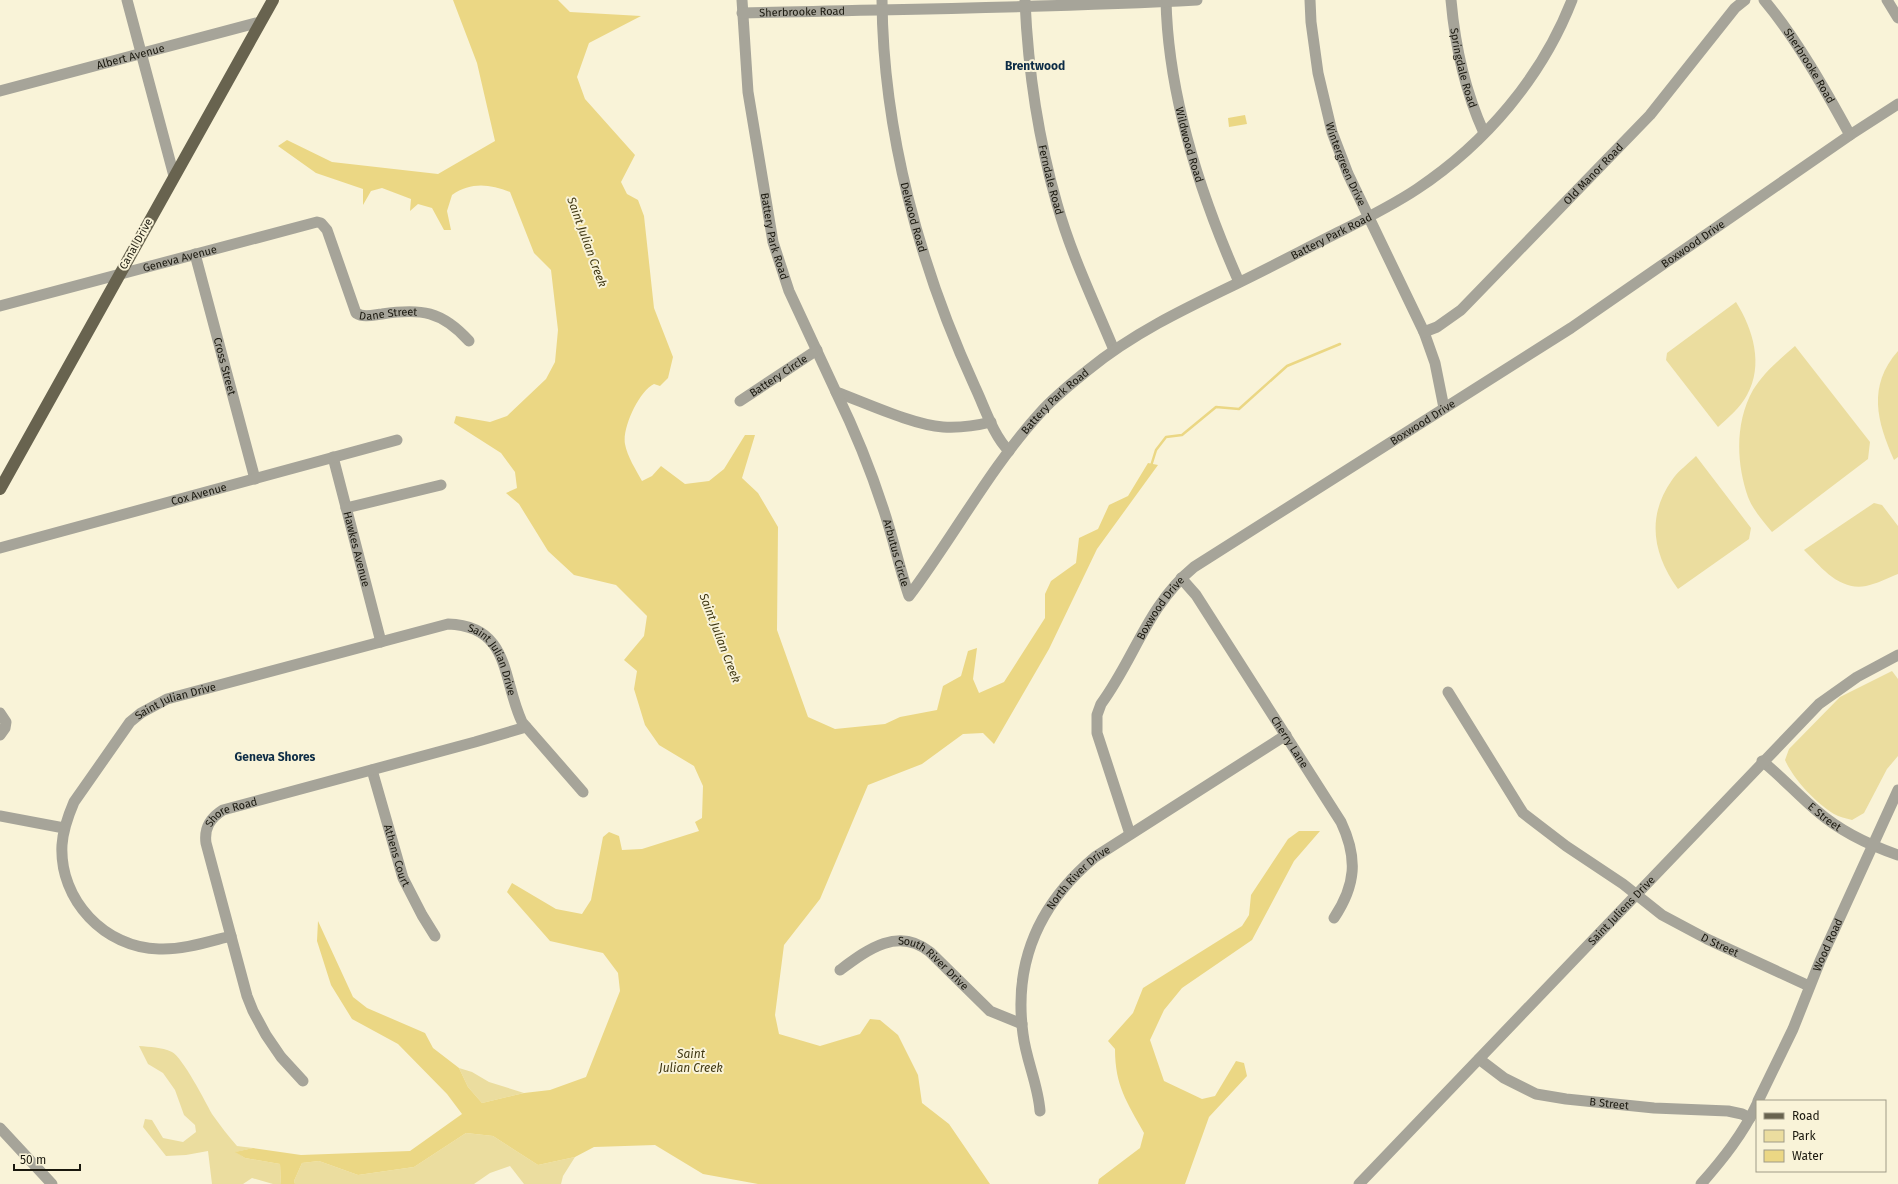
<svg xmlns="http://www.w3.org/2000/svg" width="1898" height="1184" viewBox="0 0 1898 1184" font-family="'Fira Sans',sans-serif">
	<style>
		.green { fill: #ebdd9f }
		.water { fill: #ebd784 }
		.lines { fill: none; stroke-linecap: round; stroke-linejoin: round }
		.stream { stroke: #ebd784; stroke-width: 2.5 }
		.minor { stroke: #a6a499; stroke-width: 11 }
		.major { stroke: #68634f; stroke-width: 12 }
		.labels { text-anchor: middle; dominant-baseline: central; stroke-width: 4; stroke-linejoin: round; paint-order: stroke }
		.street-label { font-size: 11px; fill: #1a180e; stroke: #f9f3d8 }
		.neighbourhood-label { font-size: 12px; font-weight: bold; fill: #0d2c46; stroke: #f9f3d8 }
		.water-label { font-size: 12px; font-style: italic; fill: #3e3611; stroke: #f9f3d8 }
	</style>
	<rect width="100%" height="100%" fill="#f9f3d8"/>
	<g class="green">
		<path d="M1736 302C1753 329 1764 365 1747 395 1740 408 1728 418 1718 427L1666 360 1667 353Z"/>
		<path d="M1795 346 1870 442 1868 459 1772 532C1763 521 1753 510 1748 497 1736 463 1735 422 1753 390 1764 372 1779 360 1795 346Z"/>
		<path d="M1898 351V457L1894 460C1877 422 1867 386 1898 351Z"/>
		<path d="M1696 456 1751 528 1749 539 1678 589C1653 554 1646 517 1672 480 1678 471 1688 464 1696 456Z"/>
		<path d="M1874 503 1882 505 1898 526V574C1888 578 1876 584 1866 586 1839 591 1821 567 1804 550Z"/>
		<path d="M1892 671 1898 679V756L1887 769 1864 813 1852 820C1846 818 1839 817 1834 814 1815 802 1794 780 1785 760L1789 749 1840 697Z"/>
		<path d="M139 1046C150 1047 161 1047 172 1052 183 1058 205 1101 212 1114 220 1125 228 1136 237 1146L253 1148 236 1152 245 1158 280 1164 281 1184H273L252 1178 243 1184H212L208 1151 186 1155 166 1156 143 1127 145 1119 152 1120 163 1138 183 1142 196 1132 195 1125 184 1115 175 1090 163 1073 148 1064Z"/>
		<polygon points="459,1068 472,1072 489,1082 524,1093 482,1103 468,1087"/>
		<polygon points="466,1133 493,1136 538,1165 575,1157 563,1176 561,1184 524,1184 510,1166 490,1173 474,1184 295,1184 294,1181 302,1163 319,1161 358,1175 414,1167"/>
	</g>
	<g class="water">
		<path d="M453 0H558L570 12 641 16 589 43 577 77 585 99 635 155 621 182 627 194 638 200 644 216 654 308 673 357 668 378 660 386 654 384C639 391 622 428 625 444 627 456 636 470 642 481L652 476 661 466 685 484 709 481 724 469 745 435H755L742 478 758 493 778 527 777 630 808 717 835 729 885 724 900 717 937 710 943 686 961 676 968 651 977 648 973 679 979 693 1004 682 1045 618V594L1051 581 1076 563 1079 538 1098 529 1109 505 1128 496 1148 463 1158 465 1097 549 1049 649 994 744 983 733 963 734 922 764 868 785 820 899 784 945 775 1015 779 1034 820 1046 860 1034 870 1019 880 1020 898 1035 918 1075 922 1103 949 1124 990 1184H758L703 1174 655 1145 594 1147 575 1157 538 1165 493 1136 466 1133 414 1167 358 1175 319 1161 302 1163 294 1181 295 1184H281L280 1164 245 1158 235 1152 253 1148 301 1155 410 1151 462 1114 447 1094 398 1044 352 1019 331 985 317 941 318 921 353 997 367 1008 425 1033 433 1048 459 1068 468 1087 482 1103 524 1093 550 1090 586 1077 620 991 618 973 603 953 550 941 507 892 512 883 556 909 582 914 591 900 603 837 609 832 619 836 622 850 642 849 699 831 695 822 702 818 703 786 694 766 659 745 645 725 634 689 637 671 624 660 644 636 647 616 616 585 574 575 548 551 519 504 506 493 517 488 515 472 501 453 454 423 456 416 490 422 507 416 546 379 555 362 558 330 551 270 534 253 510 192C489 184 471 182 452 195L447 211 451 230H444L432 208 418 204 410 211 411 199 382 188 371 191 363 205V189L316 173 278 146 287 140 332 162 438 174 495 141 477 63Z"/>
		<polygon points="1245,115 1247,124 1229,127 1228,118"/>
		<path d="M1299 831H1320L1294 861 1252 940 1182 988 1164 1010 1150 1040 1164 1081 1202 1099 1215 1096 1236 1061 1244 1063 1247 1076 1209 1117 1185 1184H1098L1099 1179 1140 1148 1144 1133C1127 1102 1115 1086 1115 1049L1108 1041 1133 1013 1143 988 1242 926 1249 915 1251 895 1288 839Z"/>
	</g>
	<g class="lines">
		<polyline class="stream" points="1151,466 1156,450 1166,437 1182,435 1216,407 1239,409 1287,366 1340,344"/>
		<g class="minor">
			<polyline points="127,0 174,176"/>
			<path id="s1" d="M742 0 748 92 773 242 789 291 836 392C866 403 913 425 943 427 960 428 975 426 991 422"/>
			<path id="s2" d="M882 0C883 133 920 267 975 387 985 408 993 435 1009 451"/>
			<path id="s3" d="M1166 0C1168 97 1200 194 1239 282"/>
			<path id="s4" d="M1310 0 1311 22 1318 73 1332 132 1348 174 1424 332 1435 363 1444 408"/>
			<path id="s5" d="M1451 0C1455 46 1465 91 1484 133"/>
			<path id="s6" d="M1764 0C1796 38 1826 91 1850 135"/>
			<polyline points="1887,0 1898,18"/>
			<path id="s7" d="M1025 1C1028 69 1038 138 1057 204 1071 254 1094 302 1114 350"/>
			<path id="s8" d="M742 13C894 9 1045 8 1197 0"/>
			<path id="s9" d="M0 91 260 22"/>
			<path id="s10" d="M195 254 255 479"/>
			<path id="s11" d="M0 306 317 222 321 223 327 230 356 313C364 318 373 315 382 314 421 308 442 311 469 341"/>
			<path id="s12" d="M1424 332 1437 327 1461 310 1650 115 1735 8 1745 0"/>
			<path id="s13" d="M836 392C854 429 870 468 883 508 893 537 899 567 909 596 954 536 990 468 1040 413 1054 397 1072 383 1088 370 1133 333 1186 308 1238 283 1273 266 1307 248 1341 231 1367 218 1393 205 1417 189 1486 143 1542 77 1572 0"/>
			<path id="s14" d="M740 401 817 350"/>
			<path id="s15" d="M333 457 381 642"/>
			<polyline points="346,508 441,485"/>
			<path id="s16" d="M0 548 397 440"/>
			<path id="s17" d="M1181 578 1196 595 1341 822C1358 858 1356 885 1334 918"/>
			<path id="s18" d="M1448 692 1523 813 1566 846 1623 884 1662 915 1707 939 1809 986"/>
			<polyline points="0,713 6,722 5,728 0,735"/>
			<path id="s19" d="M1762 761C1782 777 1798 795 1817 811 1840 831 1869 845 1898 855"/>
			<path id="s20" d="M372 770 403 878 422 915 435 936"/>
			<polyline points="0,816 64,828"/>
			<path id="s21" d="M1130 834 1097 733V715L1101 704C1135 658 1147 606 1194 567L1571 328 1850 135 1898 104"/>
			<path id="s22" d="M231 936C207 942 183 950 159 949 105 948 59 900 62 845 63 829 68 816 74 802L130 722 141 713 167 699 448 624C511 626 502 680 522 722L583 792"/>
			<path id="s23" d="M840 970C867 950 898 926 930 952L990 1011 1022 1024"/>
			<path id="s24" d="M1479 1059 1504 1078 1536 1094 1566 1099 1654 1108 1728 1111 1742 1114 1750 1118"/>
			<path id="s25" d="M303 1081 281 1057 266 1035 253 1011 247 996 206 843C204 828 210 818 223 810L475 742 526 727"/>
			<path id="s26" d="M1758 1101 1793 1029 1820 961 1898 790"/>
			<path id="s27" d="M1040 1111C1038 1084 1026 1060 1023 1034 1013 961 1040 903 1095 857L1286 735"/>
			<polyline points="0,1128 52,1184"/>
			<path id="s28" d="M1359 1184 1819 704 1857 677 1898 655"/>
			<path d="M1701 1184C1723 1159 1743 1134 1757 1104"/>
		</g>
		<polyline class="major" points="0,489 273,0"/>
	</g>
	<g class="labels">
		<g class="street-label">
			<text stroke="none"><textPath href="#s8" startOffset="60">Sherbrooke Road</textPath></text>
			<text stroke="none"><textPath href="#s9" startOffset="135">Albert Avenue</textPath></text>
			<text stroke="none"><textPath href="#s6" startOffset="80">Sherbrooke Road</textPath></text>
			<text stroke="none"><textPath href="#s5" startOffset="69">Springdale Road</textPath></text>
			<text stroke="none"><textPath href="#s3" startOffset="147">Wildwood Road</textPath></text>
			<text stroke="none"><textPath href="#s4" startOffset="169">Wintergreen Drive</textPath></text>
			<text stroke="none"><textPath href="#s12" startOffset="233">Old Manor Road</textPath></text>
			<text stroke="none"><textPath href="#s7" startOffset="181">Ferndale Road</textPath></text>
			<text stroke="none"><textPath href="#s2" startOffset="220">Delwood Road</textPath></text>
			<text stroke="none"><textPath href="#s1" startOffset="239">Battery Park Road</textPath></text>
			<text stroke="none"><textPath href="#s13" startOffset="785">Battery Park Road</textPath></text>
			<text transform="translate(136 244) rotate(-61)">Canal Drive</text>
			<text stroke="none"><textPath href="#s21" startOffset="897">Boxwood Drive</textPath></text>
			<text stroke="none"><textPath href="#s11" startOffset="186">Geneva Avenue</textPath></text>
			<text stroke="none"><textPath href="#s11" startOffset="462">Dane Street</textPath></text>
			<text stroke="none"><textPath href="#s10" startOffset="116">Cross Street</textPath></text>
			<text stroke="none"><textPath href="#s14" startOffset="46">Battery Circle</textPath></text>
			<text stroke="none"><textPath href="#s13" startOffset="461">Battery Park Road</textPath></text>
			<text stroke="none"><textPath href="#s21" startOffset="573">Boxwood Drive</textPath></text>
			<text stroke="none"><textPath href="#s16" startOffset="206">Cox Avenue</textPath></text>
			<text stroke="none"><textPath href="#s15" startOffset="95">Hawkes Avenue</textPath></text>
			<text stroke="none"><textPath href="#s13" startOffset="172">Arbutus Circle</textPath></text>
			<text stroke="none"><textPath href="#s21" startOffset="249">Boxwood Drive</textPath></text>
			<text stroke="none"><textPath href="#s22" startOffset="772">Saint Julian Drive</textPath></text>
			<text stroke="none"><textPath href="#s22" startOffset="425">Saint Julian Drive</textPath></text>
			<text stroke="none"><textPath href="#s17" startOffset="197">Cherry Lane</textPath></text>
			<text stroke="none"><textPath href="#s25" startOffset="307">Shore Road</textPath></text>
			<text stroke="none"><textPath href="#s19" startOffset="84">E Street</textPath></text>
			<text stroke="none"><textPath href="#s20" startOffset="89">Athens Court</textPath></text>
			<text stroke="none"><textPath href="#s27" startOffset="253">North River Drive</textPath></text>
			<text stroke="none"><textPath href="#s28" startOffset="379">Saint Juliens Drive</textPath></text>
			<text stroke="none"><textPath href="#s18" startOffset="380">D Street</textPath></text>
			<text stroke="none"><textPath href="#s26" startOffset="171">Wood Road</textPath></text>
			<text stroke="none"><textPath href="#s23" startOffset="109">South River Drive</textPath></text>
			<text stroke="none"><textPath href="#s24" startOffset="141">B Street</textPath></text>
		</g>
		<g class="neighbourhood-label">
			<text x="1035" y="66">Brentwood</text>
			<text x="275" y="757">Geneva Shores</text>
		</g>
		<g class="water-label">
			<text transform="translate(587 242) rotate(70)">Saint Julian Creek</text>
			<text transform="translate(720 638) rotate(69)">Saint Julian Creek</text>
			<text x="691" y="1054">Saint<tspan x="691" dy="14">Julian Creek</tspan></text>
		</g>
	</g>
	<rect x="1756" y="1100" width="130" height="72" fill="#f9f3d8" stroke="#a09b87"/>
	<rect x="1764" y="1113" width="20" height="6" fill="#68634f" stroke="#a09b87"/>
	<text x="1792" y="1120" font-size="12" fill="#1a180e">Road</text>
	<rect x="1764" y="1130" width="20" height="12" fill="#ebdd9f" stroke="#a09b87"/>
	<text x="1792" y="1140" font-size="12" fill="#1a180e">Park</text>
	<rect x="1764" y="1150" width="20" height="12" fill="#ebd784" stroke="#a09b87"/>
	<text x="1792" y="1160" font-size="12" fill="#1a180e">Water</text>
	<path d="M14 1164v6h66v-6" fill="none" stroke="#1a180e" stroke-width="2"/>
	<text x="20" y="1164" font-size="12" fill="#1a180e" stroke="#f9f3d8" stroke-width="3" paint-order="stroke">50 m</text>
</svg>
